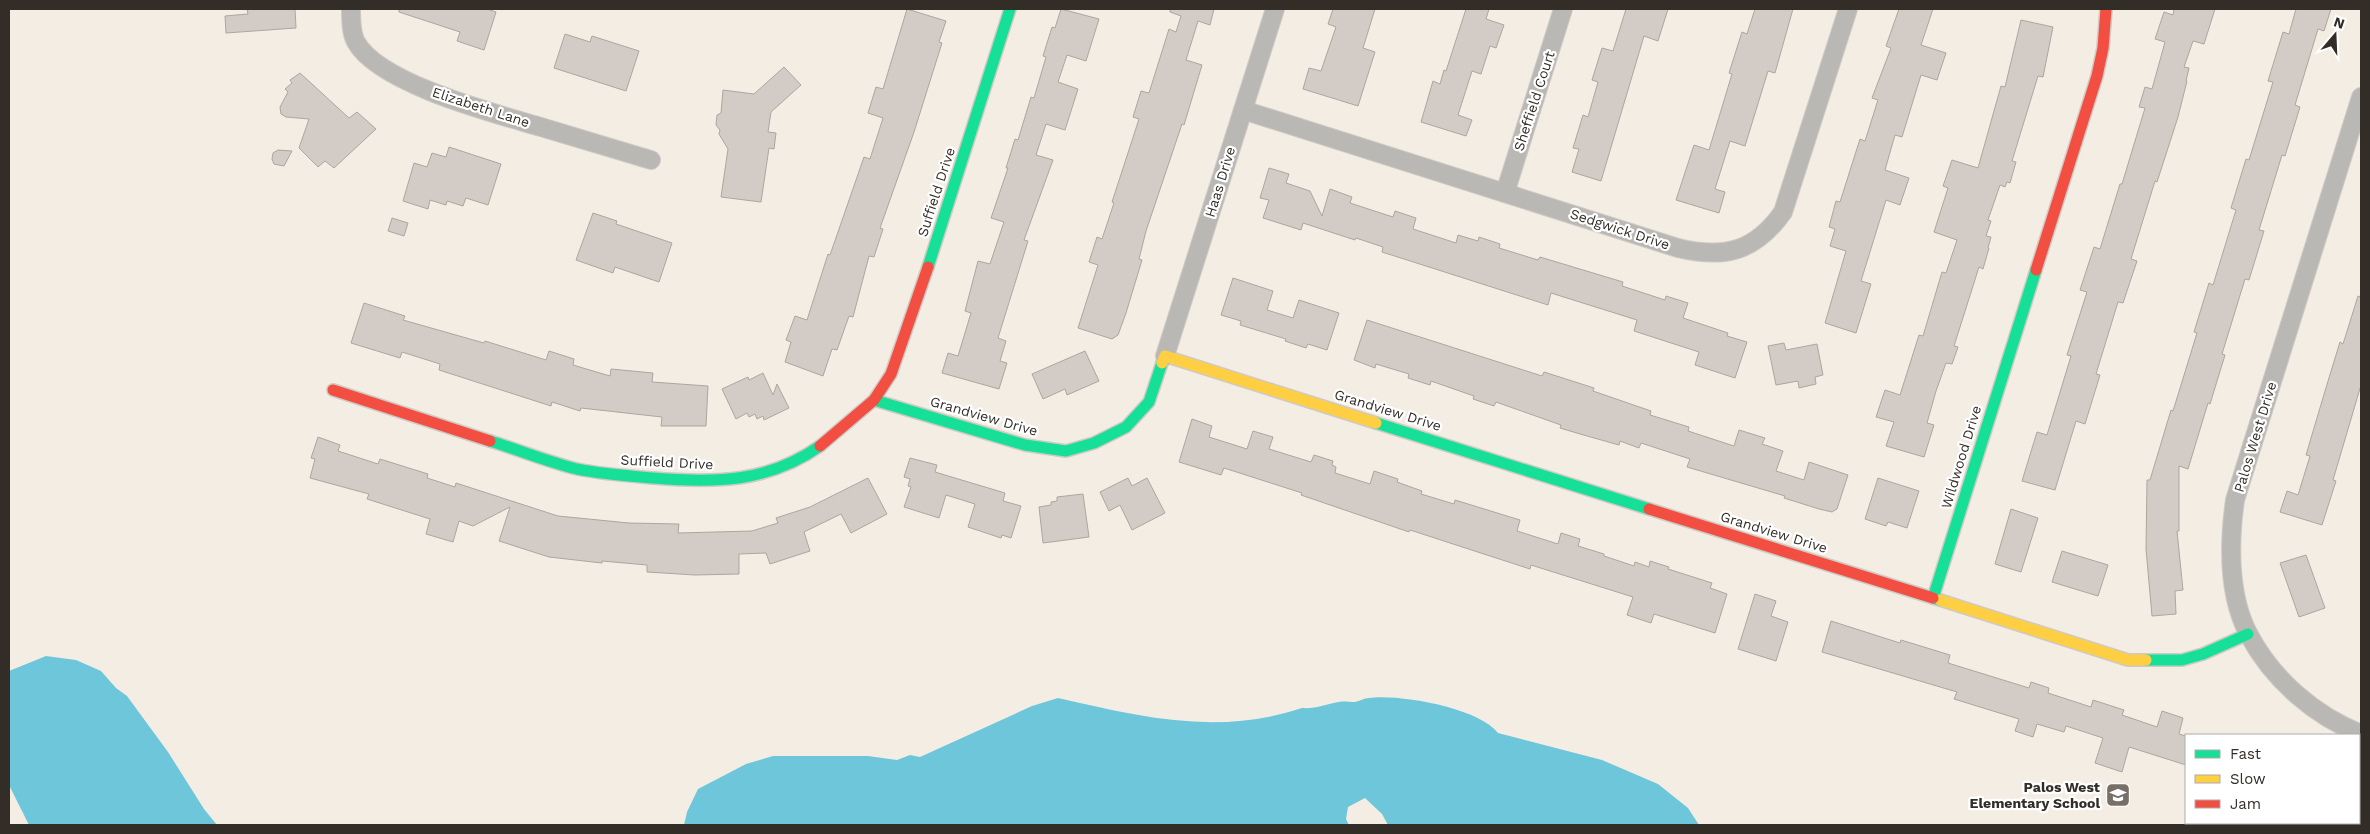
<svg xmlns="http://www.w3.org/2000/svg" width="2370" height="834" viewBox="0 0 2370 834" font-family="'Work Sans',sans-serif">
	<style>
		.water { fill: #6ec6da }
		.building { fill: #d3ccc6; stroke: #aca6a0 }
		.lines { fill: none; stroke-linecap: round; stroke-linejoin: round }
		.street-casing { stroke: #cfcac4; stroke-width: 20 }
		.fast-casing { stroke: #cfcac4; stroke-width: 14 }
		.slow-casing { stroke: #cfcac4; stroke-width: 14 }
		.jam-casing { stroke: #cfcac4; stroke-width: 14 }
		.street { stroke: #bab8b5; stroke-width: 18 }
		.fast { stroke: #16e098; stroke-width: 11 }
		.slow { stroke: #ffcf43; stroke-width: 11 }
		.jam { stroke: #f24e42; stroke-width: 11 }
		.labels { text-anchor: middle; dominant-baseline: central; stroke-width: 4.5; stroke-linejoin: round; paint-order: stroke }
		.street-label { font-size: 14px; fill: #322d27; stroke: #fff }
		.poi-label { font-size: 14px; font-weight: bold; fill: #322d27; stroke: #fff; text-anchor: end }
	</style>
	<rect width="100%" height="100%" fill="#f4ede4"/>
	<g class="water">
		<polygon points="46,656 76,660 101,671 116,688 127,696 168,752 204,809 217,825 29,825 9,785 9,671"/>
		<path d="M1058 698C1141 717 1218 736 1302 708 1316 709 1326 704 1339 702 1344 701 1349 702 1355 702 1360 701 1364 698 1369 698 1400 694 1479 708 1498 733L1602 760 1658 784 1688 808 1699 825H1388L1382 814 1365 798 1348 807 1346 819 1349 825H684L687 812 698 789 746 764 773 756H868L897 760 910 755 920 757 1032 706Z"/>
	</g>
	<g class="building">
		<polygon points="247,9 295,9 296,28 226,33 225,16 248,14"/>
		<polygon points="399,9 487,9 496,12 484,50 457,41 460,32 399,12"/>
		<polygon points="907,9 946,21 939,42 942,43 914,132 880,228 883,229 874,257 869,256 853,317 849,316 837,350 832,349 823,376 785,362 791,342 786,340 795,316 807,320 828,254 830,255 864,157 870,159 883,118 868,113 876,87 883,89"/>
		<polygon points="1061,9 1099,19 1086,61 1067,55 1058,82 1078,89 1065,130 1046,124 1036,155 1053,160 1024,240 1028,241 998,338 1006,341 1000,361 1007,363 999,389 942,373 948,353 958,356 971,313 965,311 978,261 990,264 1004,222 991,218 1008,168 1006,168 1015,139 1018,140 1031,97 1034,98 1046,57 1043,56 1052,27 1055,28"/>
		<polygon points="1170,9 1214,9 1210,25 1198,21 1186,60 1202,65 1184,125 1182,124 1146,231 1139,259 1142,260 1126,313 1118,335 1112,339 1078,328 1098,265 1089,262 1097,237 1102,239 1114,203 1112,202 1139,119 1133,117 1141,91 1149,93 1169,29 1176,32 1181,16 1170,12"/>
		<polygon points="1333,9 1375,9 1363,48 1375,52 1358,106 1303,89 1309,68 1321,71 1336,27 1328,24"/>
		<polygon points="1466,9 1489,9 1486,19 1504,25 1496,48 1490,46 1481,74 1472,71 1458,115 1472,120 1466,136 1421,122 1433,81 1440,84 1444,70 1446,71"/>
		<polygon points="1626,9 1668,9 1658,41 1644,36 1601,181 1572,172 1579,149 1573,148 1583,115 1588,117 1598,82 1592,80 1602,48 1613,51"/>
		<polygon points="1755,9 1793,9 1775,73 1768,71 1745,146 1730,141 1715,189 1725,192 1719,213 1676,200 1694,145 1709,150 1732,74 1729,73 1742,32 1747,34"/>
		<polygon points="1899,9 1933,9 1921,45 1946,53 1937,80 1921,75 1902,137 1895,135 1885,170 1909,178 1900,205 1886,200 1861,281 1871,284 1856,333 1825,323 1846,251 1830,246 1835,229 1829,227 1836,201 1840,202 1860,139 1865,141 1878,100 1872,98 1891,48 1886,46"/>
		<polygon points="2174,9 2215,9 2204,44 2193,41 2184,67 2189,68 2186,81 2187,81 2178,117 2157,182 2155,181 2131,259 2137,261 2123,303 2118,302 2096,374 2100,375 2085,424 2076,421 2055,490 2022,481 2037,432 2047,435 2071,356 2067,355 2087,292 2080,290 2094,247 2100,249 2120,184 2122,184 2145,108 2139,107 2145,87 2152,89 2165,42 2155,39 2164,12 2173,15"/>
		<polygon points="2296,9 2331,9 2324,31 2318,29 2295,105 2300,107 2285,156 2282,155 2259,230 2264,231 2249,280 2245,279 2222,354 2225,355 2210,404 2208,403 2188,469 2179,466 2179,531 2177,531 2183,590 2175,591 2176,614 2152,616 2146,549 2147,480 2150,480 2171,410 2173,411 2197,333 2194,332 2209,283 2213,285 2236,210 2231,208 2246,159 2249,160 2273,82 2268,81 2283,32 2289,34"/>
		<polygon points="2021,20 2053,27 2043,77 2038,76 2012,161 2016,162 2010,183 2007,182 2005,187 2000,185 1988,220 1991,221 1986,236 1991,237 1988,248 1989,248 1983,269 1979,267 1954,346 1958,347 1952,364 1946,363 1936,391 1927,423 1934,425 1924,457 1886,446 1894,422 1876,417 1885,390 1900,395 1919,335 1923,336 1942,272 1946,273 1957,240 1934,232 1948,188 1943,186 1952,160 1978,168 2001,86 2005,87"/>
		<polygon points="565,34 590,42 592,36 639,51 626,91 554,68"/>
		<polygon points="784,67 801,85 771,112 768,132 776,133 774,149 769,148 761,202 721,197 728,149 719,134 720,130 716,125 717,115 721,113 723,90 754,94"/>
		<polygon points="300,73 349,118 357,112 376,129 334,168 325,161 318,167 299,148 309,119 286,117 281,114 280,107 288,92 285,89 292,83 290,80"/>
		<polygon points="449,147 501,164 488,205 466,198 463,206 447,201 446,205 430,200 428,209 403,201 414,163 427,167 432,153 446,157"/>
		<polygon points="278,150 292,151 284,166 274,164 272,159 273,153"/>
		<polygon points="1269,168 1289,174 1286,183 1310,191 1322,216 1330,189 1352,197 1350,203 1393,217 1395,211 1416,218 1413,229 1456,243 1458,235 1478,241 1479,237 1500,244 1499,248 1538,260 1540,257 1623,282 1622,286 1665,300 1666,296 1688,303 1683,318 1728,333 1727,336 1747,342 1735,378 1695,365 1699,352 1634,331 1637,320 1551,293 1548,305 1382,252 1383,247 1356,238 1355,240 1303,223 1301,230 1263,218 1269,200 1260,198"/>
		<polygon points="593,213 617,221 616,224 672,243 659,282 615,267 613,273 576,260"/>
		<polygon points="392,218 408,223 404,236 388,231"/>
		<polygon points="1233,278 1273,291 1267,310 1293,318 1299,300 1339,313 1327,350 1308,344 1306,348 1285,341 1286,339 1240,325 1241,321 1221,315"/>
		<polygon points="2358,296 2361,297 2361,385 2333,480 2336,481 2322,525 2280,512 2287,491 2298,495 2310,456 2306,455 2325,391 2340,342 2343,344"/>
		<polygon points="364,303 405,316 403,320 484,343 485,341 546,360 549,351 574,359 573,365 610,376 611,369 653,373 652,382 708,386 706,426 661,426 662,417 581,408 580,411 552,402 551,406 439,370 440,364 402,352 400,358 351,343"/>
		<polygon points="1367,320 1542,376 1544,372 1594,388 1593,391 1651,411 1650,415 1689,427 1688,431 1734,446 1739,430 1765,438 1762,444 1783,451 1776,471 1804,480 1809,462 1848,475 1837,509 1832,512 1819,509 1784,498 1785,496 1687,467 1690,459 1641,443 1639,448 1620,441 1619,445 1580,434 1560,428 1561,425 1496,402 1494,406 1473,399 1474,396 1431,381 1430,385 1408,378 1409,374 1376,364 1375,368 1354,360"/>
		<polygon points="1784,343 1786,350 1817,344 1823,375 1815,377 1816,384 1799,388 1798,381 1776,385 1768,346"/>
		<polygon points="1085,351 1099,381 1067,395 1065,389 1043,399 1032,374"/>
		<polygon points="763,373 773,395 777,384 789,408 764,420 763,416 757,419 755,414 749,417 747,413 736,419 722,389 748,377 749,380"/>
		<polygon points="1192,419 1212,426 1209,437 1247,449 1253,431 1273,437 1269,449 1311,462 1314,455 1333,461 1332,465 1336,467 1335,473 1370,484 1374,471 1398,479 1397,482 1422,491 1421,494 1454,504 1455,500 1520,520 1517,531 1558,544 1561,533 1580,539 1578,546 1604,554 1604,556 1634,566 1635,562 1649,567 1650,561 1669,567 1668,569 1712,583 1710,588 1727,594 1715,633 1654,614 1651,623 1627,615 1633,597 1531,565 1530,569 1410,530 1409,532 1301,495 1302,493 1224,468 1221,475 1179,462"/>
		<polygon points="318,437 340,445 338,451 378,464 380,459 428,474 427,478 455,487 456,483 558,516 629,523 679,524 678,533 752,531 778,523 776,518 810,507 868,478 887,514 851,533 841,514 804,532 810,551 770,564 766,553 739,554 739,574 695,575 647,572 647,565 602,561 602,563 549,557 499,541 510,507 473,526 459,521 453,542 426,534 430,519 367,499 369,494 310,478 315,459 311,458"/>
		<polygon points="910,458 937,465 935,472 1005,493 1003,501 1021,506 1011,538 1002,535 1001,538 968,527 975,504 946,495 939,518 904,507 911,487 908,486 910,479 904,477"/>
		<polygon points="1128,478 1132,486 1147,478 1165,513 1132,530 1120,505 1109,511 1100,492"/>
		<polygon points="1878,478 1919,491 1907,528 1888,522 1886,526 1865,519"/>
		<polygon points="1083,494 1089,537 1043,543 1039,507 1051,505 1051,502 1057,501 1057,497"/>
		<polygon points="2011,509 2038,518 2021,572 1995,564"/>
		<polygon points="2062,551 2108,565 2098,596 2052,582"/>
		<polygon points="2306,555 2325,608 2299,617 2280,563"/>
		<polygon points="1755,594 1776,601 1771,616 1788,622 1776,661 1738,649"/>
		<polygon points="1831,621 1900,643 1901,640 1950,655 1948,663 2029,688 2031,682 2049,688 2048,693 2091,707 2093,700 2124,710 2122,715 2157,727 2162,711 2183,718 2179,734 2186,736 2186,765 2129,747 2122,772 2095,763 2103,738 2066,726 2064,732 2037,724 2033,737 2015,731 2019,719 1954,699 1957,692 1822,652"/>
	</g>
	<g class="lines">
		<defs>
			<g id="street">
				<path d="M351 9C351 19 351 33 356 42 379 84 497 114 541 127 578 138 614 149 651 160"/>
				<path d="M2361 97 2235 500C2229 542 2228 596 2249 635 2273 680 2315 716 2361 734"/>
				<path d="M1243 110 1678 248C1724 259 1755 252 1783 212L1848 9"/>
				<polyline points="1505,193 1563,9"/>
				<polyline points="1165,356 1275,9"/>
			</g>
			<g id="fast">
				<polyline points="928,267 1010,9"/>
				<polyline points="874,400 1025,445 1066,451 1094,443 1126,427 1149,402 1162,363"/>
				<polyline points="1376,423 1649,509"/>
				<path d="M490 441C519 450 548 462 577 469 601 474 628 476 653 478 715 483 767 483 820 446"/>
				<polyline points="1940,600 1933,598 2036,270"/>
				<polyline points="2146,660 2182,660 2203,654 2248,634"/>
			</g>
			<g id="slow">
				<polyline points="1162,363 1165,356 1376,423"/>
				<polyline points="1940,600 2128,660 2146,660"/>
			</g>
			<g id="jam">
				<polyline points="2036,270 2097,76 2103,48 2106,9"/>
				<polyline points="333,390 490,441"/>
				<polyline points="820,446 874,400 891,374 928,267"/>
				<polyline points="1649,509 1933,598"/>
			</g>
		</defs>
		<use href="#street" class="street-casing"/>
		<use href="#fast" class="fast-casing"/>
		<use href="#slow" class="slow-casing"/>
		<use href="#jam" class="jam-casing"/>
		<use href="#street" class="street"/>
		<use href="#fast" class="fast"/>
		<use href="#slow" class="slow"/>
		<use href="#jam" class="jam"/>
	</g>
	<defs>
		<symbol id="school-square" viewBox="-11 -11 22 22"><rect x="-9" y="-9" width="18" height="18" rx="4" fill="#767069" stroke="#fff"/><path d="M0-5L7-2L0 1L-7-2ZM-4 1L0 2.5L4 1V4Q0 6-4 4Z" fill="#fff"/></symbol>
	</defs>
	<g fill-rule="evenodd">
		<use href="#school-square" x="2104" y="781" width="28" height="28"/>
	</g>
	<g class="labels">
		<g class="street-label">
			<text transform="translate(1534 101) rotate(-72)">Sheffield Court</text>
			<text transform="translate(481 107) rotate(18)">Elizabeth Lane</text>
			<text transform="translate(1220 182) rotate(-73)">Haas Drive</text>
			<text transform="translate(936 192) rotate(-72)">Suffield Drive</text>
			<text transform="translate(1620 229) rotate(18)">Sedgwick Drive</text>
			<text transform="translate(1388 410) rotate(17)">Grandview Drive</text>
			<text transform="translate(984 416) rotate(16)">Grandview Drive</text>
			<text transform="translate(2255 437) rotate(-73)">Palos West Drive</text>
			<text transform="translate(1961 457) rotate(-73)">Wildwood Drive</text>
			<text transform="translate(667 462) rotate(3)">Suffield Drive</text>
			<text transform="translate(1774 532) rotate(17)">Grandview Drive</text>
		</g>
		<g class="poi-label">
			<text x="2100" y="787">Palos West<tspan x="2100" dy="16">Elementary School</tspan></text>
		</g>
	</g>
	<rect width="2370" height="834" fill="none" stroke="#322d27" stroke-width="20"/>
	<rect x="2185" y="734" width="175" height="90" fill="#ffffff" stroke="#adaba9"/>
	<rect x="2195" y="750" width="25" height="8" fill="#16e098" stroke="#adaba9"/>
	<text x="2230" y="759" font-size="15" fill="#322d27">Fast</text>
	<rect x="2195" y="775" width="25" height="8" fill="#ffcf43" stroke="#adaba9"/>
	<text x="2230" y="784" font-size="15" fill="#322d27">Slow</text>
	<rect x="2195" y="800" width="25" height="8" fill="#f24e42" stroke="#adaba9"/>
	<text x="2230" y="809" font-size="15" fill="#322d27">Jam</text>
	<g transform="translate(2335 35) rotate(19)" stroke="#ffffff" stroke-width="4" paint-order="stroke">
	<path d="M0-4L9 19L0 12L-9 19Z" fill="#322d27"/>
	<text y="-8" font-size="14" font-weight="bold" text-anchor="middle" fill="#322d27">N</text>
	</g>
</svg>
